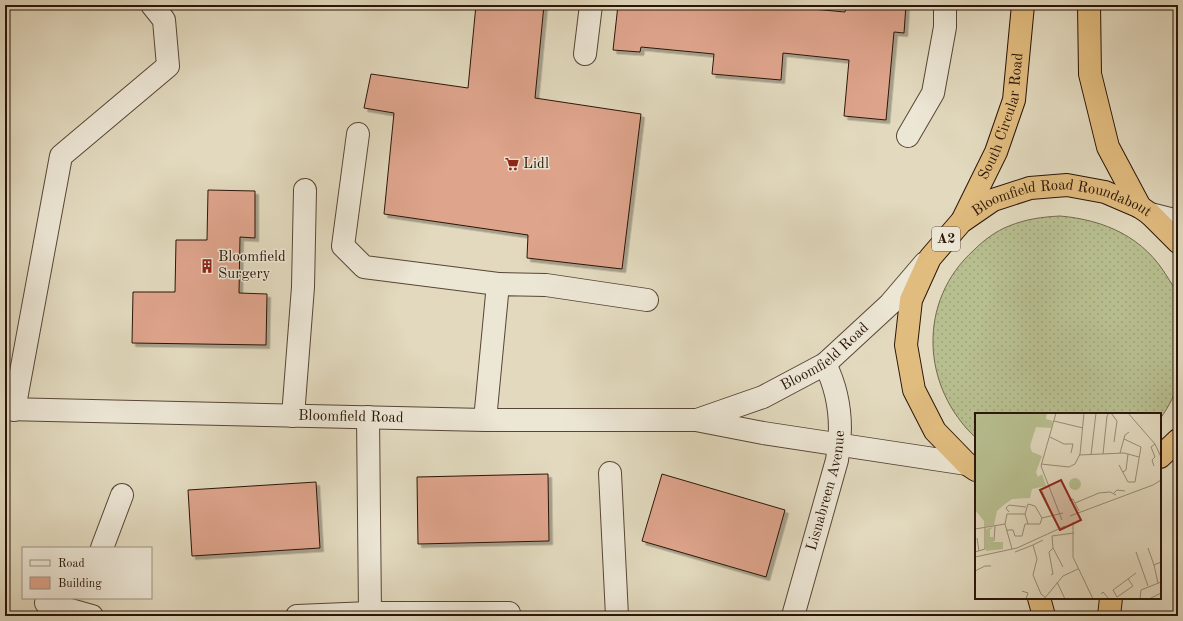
<svg xmlns="http://www.w3.org/2000/svg" width="1183" height="621" viewBox="0 0 1183 621" font-family="'Old Standard TT',serif">
	<style>
		.grass { fill: url(#grass-dots); stroke: #706a4c }
		.building { fill: #dea48c; stroke: #2a1508; filter: url(#shadow) }
		.lines { fill: none; stroke-linecap: round; stroke-linejoin: round }
		.minor-casing { stroke: #584636; stroke-width: 24 }
		.highway-casing { stroke: #2a1508; stroke-width: 24 }
		.minor { stroke: #ece6d5; stroke-width: 22 }
		.highway { stroke: #e1bc7f; stroke-width: 22 }
		.labels { text-anchor: middle; dominant-baseline: central; stroke-width: 3; stroke-linejoin: round; paint-order: stroke }
		.shield { fill: #ece6d5; stroke: #645446; stroke-width: 1 }
		.shield-label { font-size: 14px; font-weight: bold; fill: #2a1508 }
		.street-label { font-size: 15px; fill: #2a1508; stroke: #ece6d5 }
		.poi-label { font-size: 15px; fill: #2a1508; stroke: #ece6d5; text-anchor: start }
		.inset-road { fill: none; stroke: #988b75; stroke-width: 1 }
		.view { fill: #8f2418; fill-opacity: 0.15; stroke: #8f2418; stroke-width: 2 }
		.inset-edge { fill: none; stroke: #2a1508; stroke-width: 2 }
	</style>
	<defs>
		<pattern id="grass-dots" width="8" height="8" patternUnits="userSpaceOnUse"><rect width="8" height="8" fill="#b7be8f"/><path d="M2 2h.1M6 6h.1" fill="none" stroke="#9ea27a" stroke-width="1.8" stroke-linecap="round"/></pattern>
		<filter id="shadow"><feDropShadow dx="3.5" dy="3.5" stdDeviation="0" flood-color="#0004"/></filter>
	</defs>
	<rect width="100%" height="100%" fill="#e2d9be"/>
	<filter id="stains"><feTurbulence type="fractalNoise" baseFrequency=".005" numOctaves="4"/><feColorMatrix values="0 0 0 0 .2 0 0 0 0 .09 0 0 0 0 .02 0 0 0 .5 -.17"/></filter>
	<radialGradient id="worn" r=".72"><stop offset=".6" stop-color="#630" stop-opacity="0"/><stop offset="1" stop-color="#630" stop-opacity=".3"/></radialGradient>
	<path class="grass" d="M1060 216C1105 220 1144 237 1168 278 1172 284 1177 292 1178 300 1180 314 1178 331 1178 345 1178 380 1181 389 1160 419V414H976V438C921 387 917 301 974 250 984 240 996 231 1009 226 1026 219 1042 217 1060 216Z"/>
	<g class="building">
		<polygon points="476,5 544,5 535,98 641,114 622,269 527,258 528,235 384,214 394,113 364,108 371,74 468,88"/>
		<polygon points="618,5 770,5 845,12 846,5 906,5 904,33 894,32 886,120 844,116 849,60 783,53 781,80 712,74 714,54 641,47 640,52 613,50"/>
		<polygon points="208,190 255,191 255,238 240,237 239,293 267,294 266,345 132,343 133,292 175,292 176,240 207,240"/>
		<polygon points="548,474 549,541 418,544 417,477"/>
		<polygon points="662,474 785,510 766,577 642,541"/>
		<polygon points="316,482 320,548 192,556 188,490"/>
	</g>
	<g class="lines">
		<defs>
			<g id="minor">
				<polyline points="585,54 591,5"/>
				<polyline points="358,134 343,246 364,267 498,284"/>
				<polyline points="908,136 933,93 945,27 945,5"/>
				<polyline points="1150,214 1178,221"/>
				<path id="s1" d="M5 409 485 420H696L763 433 967 464"/>
				<polyline points="14,410 61,156 168,66 164,20 152,5"/>
				<polyline points="293,416 303,287 305,190"/>
				<polyline points="368,417 370,613"/>
				<polyline points="485,420 498,284 546,285 647,300"/>
				<path id="s2" d="M697 420 763 397 825 364 890 304 925 263"/>
				<polyline points="610,473 617,616"/>
				<polyline points="102,548 122,495"/>
				<polyline points="46,603 92,616"/>
				<polyline points="297,616 370,613 509,613"/>
				<path id="s3" d="M793 616 837 460C843 427 840 394 825 364"/>
			</g>
			<g id="highway">
				<polyline points="1089,5 1090,74 1108,147 1140,207"/>
				<path id="s4" d="M962 221 996 152 1014 100 1023 5"/>
				<polyline points="1160,457 1178,440"/>
				<path id="s5" d="M976 470 967 464 935 431 914 390 906 345 911 300 930 258 961 222 993 200 1030 188 1067 185 1105 192 1140 207 1150 214 1178 242"/>
				<polyline points="1039,598 1044,616"/>
				<polyline points="1109,616 1111,598"/>
			</g>
		</defs>
		<use href="#minor" class="minor-casing"/>
		<use href="#highway" class="highway-casing"/>
		<use href="#minor" class="minor"/>
		<use href="#highway" class="highway"/>
	</g>
	<defs>
		<symbol id="supermarket-bare" viewBox="-9 -9 18 18"><path d="M-6-5.5h2.5l.6 2H6L4.5 2H-2.5L-4.4-4H-6ZM-1.5 3.2a1.3 1.3 0 1 0 .1 0ZM3 3.2a1.3 1.3 0 1 0 .1 0Z" fill="#8f2418" stroke="#ece6d5" stroke-width="2.5" paint-order="stroke"/></symbol>
		<symbol id="building-bare" viewBox="-9 -9 18 18"><path d="M-4-6H4V6H1V3H-1V6H-4ZM-2.5-4.3h1.7v1.8h-1.7ZM.8-4.3h1.7v1.8H.8ZM-2.5-1h1.7V.8h-1.7ZM.8-1h1.7V.8H.8Z" fill="#8f2418" stroke="#ece6d5" stroke-width="2.5" paint-order="stroke"/></symbol>
	</defs>
	<g fill-rule="evenodd">
		<use href="#supermarket-bare" x="502" y="154" width="20" height="20"/>
		<use href="#building-bare" x="197" y="256" width="20" height="20"/>
	</g>
	<g class="labels">
		<rect class="shield" x="932" y="227" width="28" height="24" rx="3"/>
		<g class="shield-label">
			<text x="946" y="239">A2</text>
		</g>
		<g class="street-label">
			<text stroke="none"><textPath href="#s4" startOffset="113">South Circular Road</textPath></text>
			<text stroke="none"><textPath href="#s5" startOffset="397">Bloomfield Road Roundabout</textPath></text>
			<text stroke="none"><textPath href="#s2" startOffset="144">Bloomfield Road</textPath></text>
			<text stroke="none"><textPath href="#s1" startOffset="346">Bloomfield Road</textPath></text>
			<text stroke="none"><textPath href="#s3" startOffset="130">Lisnabreen Avenue</textPath></text>
		</g>
		<g class="poi-label">
			<text x="523" y="164">Lidl</text>
			<text x="218" y="257">Bloomfield<tspan x="218" dy="17">Surgery</tspan></text>
		</g>
	</g>
	<g transform="translate(975 413)">
		<rect width="186" height="186" fill="#e2d9be"/>
		<path d="M18 114 15 117V124H18V129H28V136L11 138V116Z" fill="#b7be8f"/>
		<path d="M0 0H72L71 6 78 8 76 15 61 14 55 33 57 39 67 43 61 59 63 64 67 61 71 73 57 76 55 85 37 86 30 91 22 98 19 112 9 114V108L0 97ZM94 71a6 6 0 1 1 12 0a6 6 0 1 1-12 0Z" fill="#b7be8f"/>
		<path class="inset-road" d="M81 0 66 53 87 107M136 0 142 8 139 29M153 0 180 31 186 44M79 8 108 15M75 24 89 31H98L96 40M145 40 150 22 154 19M128 41 132 3 134 0M104 42 149 40 164 44M116 42 121 0M66 51 94 54 100 51 105 41 109 0M144 52 153 69H160L166 34 149 26M179 53 177 47 180 44 176 34 180 31M148 59 151 57 153 41M67 78 74 94M139 80 142 77 150 78M94 87 98 86 104 98M100 90 124 80 135 79 141 82M34 99 31 95 34 92 51 94M50 101 53 91 60 93 67 105 88 100M95 103 178 72 186 67M98 109V144L118 186M0 116 30 111M31 117H38L40 123H47L50 111H65L67 105M2 125 4 138M68 127 58 132 62 146 58 162 66 181 70 184M19 128 20 113M173 135 179 152M37 136 30 111 32 101H50L53 111M0 139 10 136V115M40 139 58 132M161 139 173 173M0 144 42 135 90 113M88 154 78 135 77 123 99 120M0 158 10 153H16M76 162 78 161 74 139 78 135M153 166 158 173 142 184 138 177 161 160M82 169 90 186M183 170 179 152 186 149M47 178 53 180 51 186M126 181 128 179 134 186M69 186 88 163 103 156M165 186 166 177 186 169M174 186 186 180"/>
		<path class="view" d="M86 67 106 107 85 117 65 77Z"/>
		<rect width="186" height="186" class="inset-edge"/>
	</g>
	<rect width="1183" height="621" fill="none" stroke="#e2d9be" stroke-width="20"/>
	<rect x="6" y="6" width="1171" height="609" fill="none" stroke="#2a1508" stroke-width="2"/>
	<rect x="10" y="10" width="1163" height="601" fill="none" stroke="#2a1508"/>
	<rect x="22" y="547" width="130" height="52" fill="#ece6d5" stroke="#9e9283"/>
	<rect x="30" y="560" width="20" height="6" fill="#ece6d5" stroke="#9e9283"/>
	<text x="58" y="567" font-size="12" fill="#2a1508">Road</text>
	<rect x="30" y="577" width="20" height="12" fill="#dea48c" stroke="#9e9283"/>
	<text x="58" y="587" font-size="12" fill="#2a1508">Building</text>
	<rect width="100%" height="100%" filter="url(#stains)"/>
	<rect width="100%" height="100%" fill="url(#worn)"/>
</svg>
